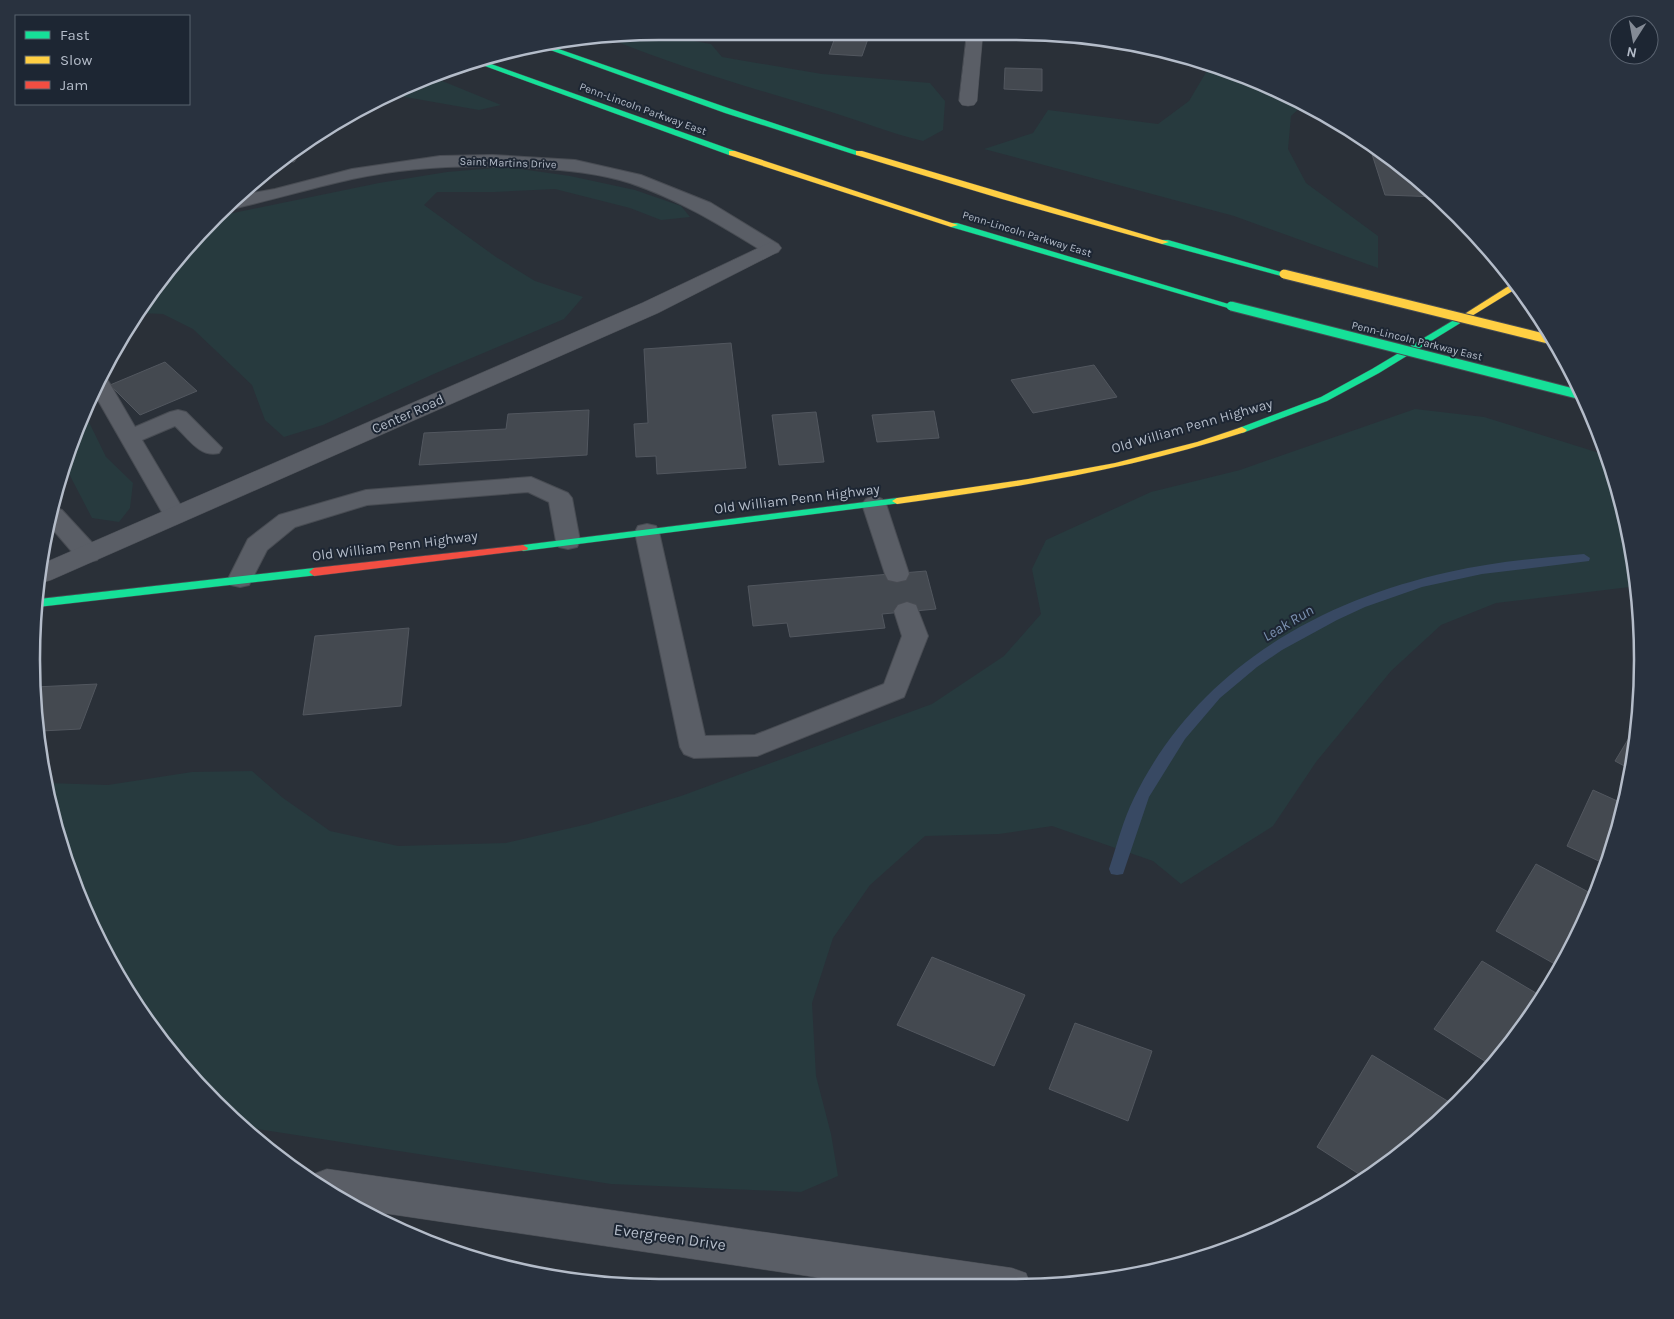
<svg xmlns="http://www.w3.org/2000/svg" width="1674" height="1319" viewBox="0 0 1674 1319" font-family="Karla,sans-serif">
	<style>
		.green { fill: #273a3e }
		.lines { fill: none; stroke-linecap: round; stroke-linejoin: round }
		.stream { fill: #384963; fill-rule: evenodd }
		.building { fill: #444950; stroke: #52575f }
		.lane-casing { stroke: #484c53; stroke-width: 2 }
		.street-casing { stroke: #484c53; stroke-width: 1 }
		.fast-casing { stroke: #484c53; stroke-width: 1 }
		.slow-casing { stroke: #484c53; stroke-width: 1 }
		.jam-casing { stroke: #484c53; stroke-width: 1 }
		.lane { fill: #5a5e66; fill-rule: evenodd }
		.street { fill: #5a5e66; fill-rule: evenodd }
		.fast { fill: #16e098; fill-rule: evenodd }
		.slow { fill: #ffcf43; fill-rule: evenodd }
		.jam { fill: #f24e42; fill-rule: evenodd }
		.fast-bridge-casing { stroke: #474c53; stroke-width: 11; stroke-linecap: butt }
		.slow-bridge-casing { stroke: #474c53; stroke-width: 11; stroke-linecap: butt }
		.fast-bridge { stroke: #16e098; stroke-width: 9 }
		.slow-bridge { stroke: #ffcf43; stroke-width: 9 }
		.labels { text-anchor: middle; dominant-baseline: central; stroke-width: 4; stroke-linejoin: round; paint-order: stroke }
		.far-street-label { font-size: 11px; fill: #b4bcc9; stroke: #1d2633 }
		.street-label { font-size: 14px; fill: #b4bcc9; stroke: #1d2633 }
		.water-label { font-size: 15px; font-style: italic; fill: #7c92b1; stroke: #1d2633 }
		.near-street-label { font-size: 16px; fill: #b4bcc9; stroke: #1d2633 }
		.rim { fill: none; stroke: #b4bcc9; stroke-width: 2.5 }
	</style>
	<rect width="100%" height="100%" fill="#2a3038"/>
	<g class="green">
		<path d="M649 33 711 44 722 57 822 74 930 83 945 101 943 130 923 141C889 133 858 120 825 110 752 88 678 67 608 38Z"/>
		<polygon points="1211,64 1304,104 1291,116 1288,149 1306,183 1378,236 1378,268 1234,216 984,149 1033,133 1048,110 1158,124 1189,101"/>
		<polygon points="435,78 501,105 479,110 394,95"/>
		<polygon points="506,167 570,176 635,190 681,206 690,217 661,220 630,208 555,189 494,192 437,192 424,205 496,257 535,281 583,297 564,319 436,373 323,425 284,437 265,420 252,385 193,329 163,314 140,313 214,217 379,183 447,172"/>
		<polygon points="1415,409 1484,417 1609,456 1637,578 1638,586 1496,603 1441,625 1391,671 1316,762 1273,826 1181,884 1153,861 1052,826 999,834 925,836 870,885 833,938 812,1003 816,1076 831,1134 838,1176 801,1192 611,1184 244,1127 187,1074 115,973 53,822 48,783 108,785 192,772 252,771 283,798 330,831 398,846 506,843 588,824 681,796 932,704 1004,656 1041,614 1032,569 1046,540 1151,492 1240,470"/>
		<polygon points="86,416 106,457 133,483 130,508 119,522 92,518 65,466"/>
	</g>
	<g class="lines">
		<path class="stream" d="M1584 554 1590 558 1589 561 1482 574 1422 587 1365 607 1337 620 1282 650 1257 667 1220 698 1185 739 1149 797 1123 874 1117 875 1111 874 1109 869C1117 845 1123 820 1134 798 1196 671 1315 602 1449 572 1493 562 1539 558 1584 554Z"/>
	</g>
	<g class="building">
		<polygon points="837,32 870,33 862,56 829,54"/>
		<polygon points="1005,68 1042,69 1042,91 1004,89"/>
		<polygon points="304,147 294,162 285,161"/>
		<polygon points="1375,149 1429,187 1438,197 1385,195 1371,151"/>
		<polygon points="731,343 746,468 657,474 656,456 636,457 634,424 648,423 644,349"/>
		<polygon points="165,362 197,391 140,415 110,385"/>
		<polygon points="1094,365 1117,397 1033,413 1011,380"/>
		<polygon points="589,410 587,455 419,465 424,433 506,429 508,414"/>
		<polygon points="934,411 939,438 877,442 872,415"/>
		<polygon points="816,412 824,462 779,465 772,415"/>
		<polygon points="926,571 936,609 882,614 885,628 790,637 787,623 753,626 748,586"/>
		<polygon points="409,628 401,706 303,715 315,636"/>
		<polygon points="97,684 80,729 41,731 35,687"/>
		<polygon points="1638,723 1630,769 1615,761"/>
		<polygon points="1593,790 1624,804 1621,822 1605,864 1567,846"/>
		<polygon points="1536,864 1594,895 1578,938 1560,967 1496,931"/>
		<polygon points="932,957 1025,995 994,1066 897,1025"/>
		<polygon points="1482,961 1541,996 1507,1048 1491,1065 1434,1029"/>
		<polygon points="1075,1023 1152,1051 1128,1121 1049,1089"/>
		<polygon points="1372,1055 1454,1105 1429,1132 1365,1178 1317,1147"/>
	</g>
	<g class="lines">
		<defs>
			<g id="lane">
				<path d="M492 155 575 160 641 175 711 203 778 244 781 248 778 252 771 254 764 252C720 225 680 200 630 183 598 173 566 170 533 168 472 164 412 166 352 179 312 188 272 200 231 209L226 207 241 195 275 189 352 169 440 156Z"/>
				<path d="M102 378 107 379 110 384 135 427 170 412 178 410 186 412 222 448 219 453C200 458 188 438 175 426L142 440 187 516 183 521 175 524 167 521 95 395Z"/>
				<polygon points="531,477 568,493 572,498 580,541 577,547 568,549 559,547 556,541 549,502 528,492 367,505 295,527 267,550 249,585 240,587 231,585 228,579 248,539 279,515 366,490"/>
				<polygon points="874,496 882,499 886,504 909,574 906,580 897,582 888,580 885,574 862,504 866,499"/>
				<polygon points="54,507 62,510 97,548 100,554 97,560 88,562 79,560 49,525 51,508"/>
				<polygon points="647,524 656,526 659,532 705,736 755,735 884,684 902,636 894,611 898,605 907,602 916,605 928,636 904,697 757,756 694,758 684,754 680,747 635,532 638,526"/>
			</g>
			<g id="street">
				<polygon points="967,32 983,32 977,101 974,105 968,106 962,105 959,101"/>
				<polygon points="771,242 778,244 781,248 778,252 658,313 51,580 41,583 44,563 642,303"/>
				<polygon points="327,1169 1012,1268 1026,1273 1031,1286 882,1287 369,1211 312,1178 314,1174"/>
			</g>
			<g id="fast">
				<polygon points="550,46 731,109 863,153 856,155 725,113 542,47"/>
				<polygon points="480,60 735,151 736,153 729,155 474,62"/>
				<polygon points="951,223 957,223 1235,306 1234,308 1228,308 951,227"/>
				<polygon points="1162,240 1168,240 1288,274 1284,277 1281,276 1162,244"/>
				<polygon points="1459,317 1463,320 1462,322 1379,373 1327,401 1245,432 1242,433 1237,430 1239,428 1321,397 1372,369"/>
				<polygon points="897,498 902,501 901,503 523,551 518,548 523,545"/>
				<polygon points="314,568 318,569 319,572 318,575 38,607 39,599"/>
			</g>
			<g id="slow">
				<polygon points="729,151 735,151 958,225 951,227 729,155"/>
				<polygon points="856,151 862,151 1169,242 1162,244 1002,199 856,155"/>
				<polygon points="1515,282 1519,287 1462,322 1459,323 1455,320"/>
				<path d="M1242 427 1247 430 1245 432C1132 469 1015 488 897 504L892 501 897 498 1028 479 1115 463 1197 442Z"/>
			</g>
			<polygon id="jam" points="523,545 528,548 527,550 314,576 309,572 314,568"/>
		</defs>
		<use href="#lane" class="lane-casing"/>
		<use href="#street" class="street-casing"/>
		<use href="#fast" class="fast-casing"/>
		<use href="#slow" class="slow-casing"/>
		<use href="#jam" class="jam-casing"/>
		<use href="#lane" class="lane"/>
		<use href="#street" class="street"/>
		<use href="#fast" class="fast"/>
		<use href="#slow" class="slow"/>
		<use href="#jam" class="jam"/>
		<defs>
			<polyline id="fast-bridge" points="1231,306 1581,395"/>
			<polyline id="slow-bridge" points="1284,274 1556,341"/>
		</defs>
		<use href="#fast-bridge" class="fast-bridge-casing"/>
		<use href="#slow-bridge" class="slow-bridge-casing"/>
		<use href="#fast-bridge" class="fast-bridge"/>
		<use href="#slow-bridge" class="slow-bridge"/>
	</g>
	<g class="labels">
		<g class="far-street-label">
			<text transform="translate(643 109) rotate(20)">Penn-Lincoln Parkway East</text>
			<text transform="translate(508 163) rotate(2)">Saint Martins Drive</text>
			<text transform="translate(1027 234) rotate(17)">Penn-Lincoln Parkway East</text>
			<text transform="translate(1417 341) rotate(14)">Penn-Lincoln Parkway East</text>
		</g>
		<g class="street-label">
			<text transform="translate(408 414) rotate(-24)">Center Road</text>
			<text transform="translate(1192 426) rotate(-16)">Old William Penn Highway</text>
			<text transform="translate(797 499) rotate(-7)">Old William Penn Highway</text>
			<text transform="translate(395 546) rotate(-7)">Old William Penn Highway</text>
		</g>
		<g class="water-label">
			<text transform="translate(1288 623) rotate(-31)">Leak Run</text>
		</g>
		<g class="near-street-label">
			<text transform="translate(670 1237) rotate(8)">Evergreen Drive</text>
		</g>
	</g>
	<path d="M0 0H1674V1319H0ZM659 40H1015A619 619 0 0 1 1634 659V660A619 619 0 0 1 1015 1279H659A619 619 0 0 1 40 660V659A619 619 0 0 1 659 40Z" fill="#29323f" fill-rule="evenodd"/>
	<path class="rim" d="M659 40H1015A619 619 0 0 1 1634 659V660A619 619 0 0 1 1015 1279H659A619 619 0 0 1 40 660V659A619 619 0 0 1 659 40Z"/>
	<rect x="15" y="15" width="175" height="90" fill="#1d2633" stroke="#59626f"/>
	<rect x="25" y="31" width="25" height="8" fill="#16e098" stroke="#59626f"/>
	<text x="60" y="40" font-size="15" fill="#b4bcc9">Fast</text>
	<rect x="25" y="56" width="25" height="8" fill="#ffcf43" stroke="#59626f"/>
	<text x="60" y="65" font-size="15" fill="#b4bcc9">Slow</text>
	<rect x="25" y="81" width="25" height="8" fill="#f24e42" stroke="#59626f"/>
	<text x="60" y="90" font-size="15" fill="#b4bcc9">Jam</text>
	<g transform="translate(1634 40) rotate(191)"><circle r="24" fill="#1d2633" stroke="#59626f"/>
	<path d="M0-4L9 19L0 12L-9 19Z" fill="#848b96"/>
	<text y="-8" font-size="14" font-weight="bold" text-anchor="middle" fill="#b4bcc9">N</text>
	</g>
</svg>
